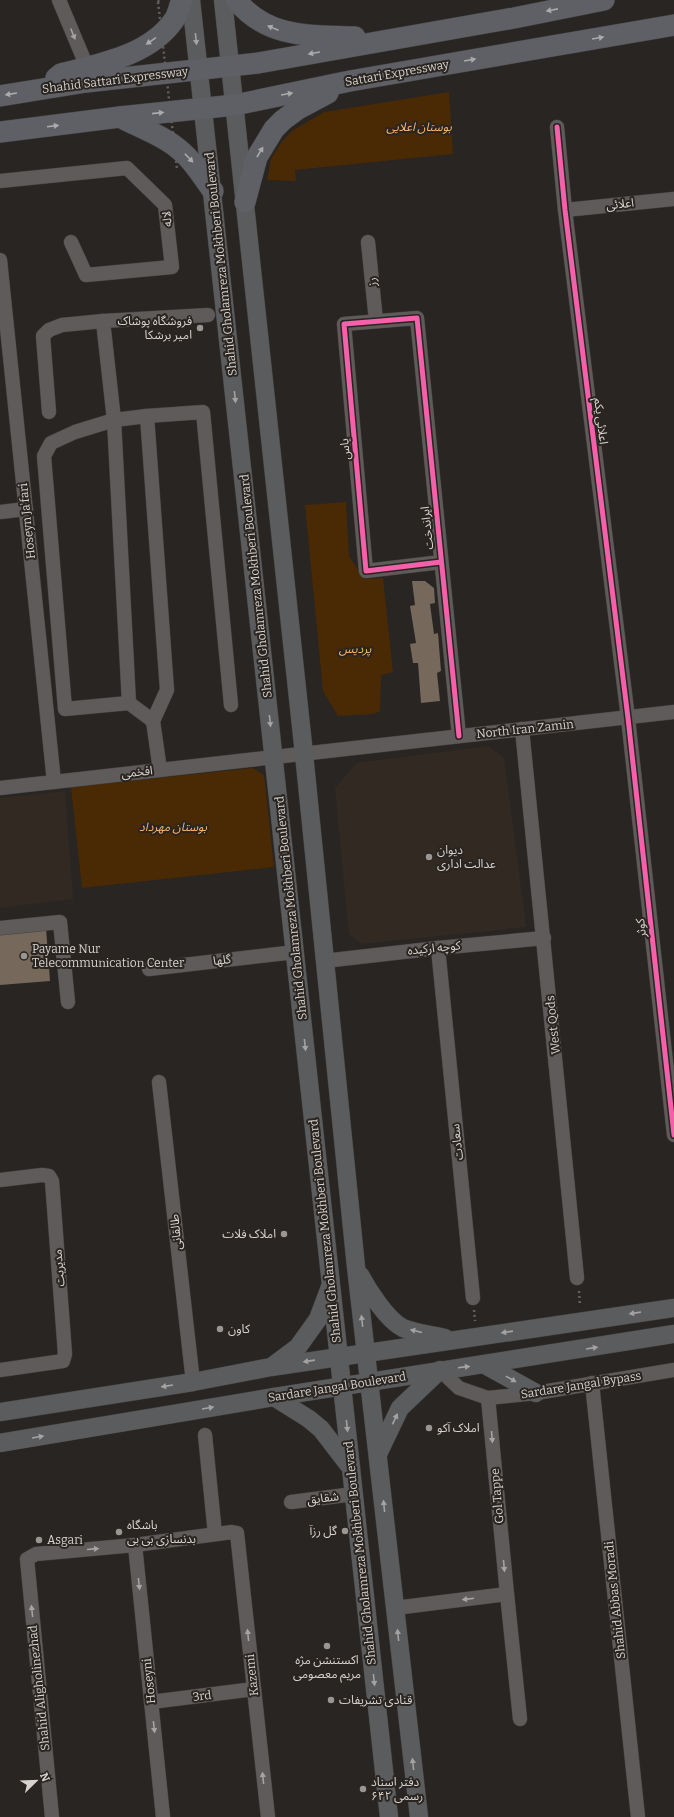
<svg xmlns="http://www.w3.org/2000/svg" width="674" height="1817" viewBox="0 0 674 1817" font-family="Bitter,'Noto Sans Arabic',serif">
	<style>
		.built { fill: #322a22 }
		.green { fill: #492a05 }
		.building { fill: #76685a }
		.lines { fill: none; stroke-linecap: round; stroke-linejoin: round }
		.minor-casing { stroke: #444240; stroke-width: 15 }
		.major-casing { stroke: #444240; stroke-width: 19 }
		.highway-casing { stroke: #444240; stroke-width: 22 }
		.path { stroke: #62605e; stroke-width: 2.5; stroke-dasharray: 2 3; stroke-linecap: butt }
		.minor { stroke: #5e5b5a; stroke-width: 14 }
		.major { stroke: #5b5c5e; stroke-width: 18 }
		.highway { stroke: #5e6066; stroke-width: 21 }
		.path-bridge { stroke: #62605e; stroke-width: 2.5; stroke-dasharray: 2 3; stroke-linecap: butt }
		.cycleway-casing { stroke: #2a2521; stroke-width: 8 }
		.cycleway { stroke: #f560ab; stroke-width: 5 }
		.oneway { fill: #acabab }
		.oneway2 { fill: #a6a3a1 }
		.oneway3 { fill: #a5a3a2 }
		.poi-dot { fill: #999693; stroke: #2a2521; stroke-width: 1.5 }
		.labels { text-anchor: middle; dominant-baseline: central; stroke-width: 4; stroke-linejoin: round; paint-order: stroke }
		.street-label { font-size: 12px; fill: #d6d3d0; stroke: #2a2521 }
		.park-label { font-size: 12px; font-style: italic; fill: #f7b470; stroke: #2a2521 }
		.poi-label { font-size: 12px; fill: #d6d3d0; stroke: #2a2521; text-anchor: start }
	</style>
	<rect width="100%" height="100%" fill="#282523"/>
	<g class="built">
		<polygon points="488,746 504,758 526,927 361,944 349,934 335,788 357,763"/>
		<polygon points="65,791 73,899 0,908 0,798"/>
	</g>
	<g class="green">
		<polygon points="449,92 453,154 295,170 296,181 267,180 271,159 281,143 292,131 324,112"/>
		<polygon points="346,502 349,556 364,579 383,578 393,672 381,675 380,711 373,714 338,716 323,691 305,505"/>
		<polygon points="253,768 264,775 274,867 82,888 71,787"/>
	</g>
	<g class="building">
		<polygon points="412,581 425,581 434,588 435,603 430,604 434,634 438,633 441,671 437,673 440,701 421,703 418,663 413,663 410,644 416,643 410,606 415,605"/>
		<polygon points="46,928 50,981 0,985 0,932"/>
	</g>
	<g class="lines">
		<defs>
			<g id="minor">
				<polyline points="59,0 87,67"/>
				<polyline points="557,127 565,210 628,718 674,1135"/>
				<polyline points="0,181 127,168 165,205 172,267 86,275 71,242"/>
				<polyline points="565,210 674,199"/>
				<polyline points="368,242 376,321"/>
				<polyline points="0,260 54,782"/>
				<polyline points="103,321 114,420 129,703"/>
				<polyline points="49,412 43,336 49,330 62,325 103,321 208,315"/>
				<polyline points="147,416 167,690 153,721 160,770"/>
				<polyline points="0,512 26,509"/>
				<polyline points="441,562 366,571 344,324 417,318 459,736"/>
				<polyline points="153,721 129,703 65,709 44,456 51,443 75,432 114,420 147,416 203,412 231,705"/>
				<polyline points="522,729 577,1278"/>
				<polyline points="0,788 674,712"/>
				<polyline points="0,928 60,922 68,1002"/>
				<polyline points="438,948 473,1298"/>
				<polyline points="324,961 438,948 544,938"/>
				<polyline points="149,969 295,952"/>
				<polyline points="159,1082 193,1382"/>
				<polyline points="0,1180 42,1175 49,1176 52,1181 65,1354 63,1361 0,1370"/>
				<polyline points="440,1370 459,1388 488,1398 536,1393 674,1370"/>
				<polyline points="592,1383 638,1817"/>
				<polyline points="488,1398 507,1594 520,1719"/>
				<polyline points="205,1435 215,1534"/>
				<polyline points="291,1502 354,1494"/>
				<polyline points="135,1545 163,1817"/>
				<polyline points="395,1608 507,1594"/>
				<polyline points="151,1702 254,1689"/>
				<polyline points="52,1817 27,1559 36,1554 135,1545 232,1532 237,1533 268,1817"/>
			</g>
			<g id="major">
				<polyline points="191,0 389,1817"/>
				<polyline points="223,0 304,754 356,1267 419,1817"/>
				<path d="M360 1275C368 1290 387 1320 403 1328 415 1333 432 1335 445 1338"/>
				<polyline points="274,1365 298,1347 318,1319 330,1287"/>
				<polyline points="485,1365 536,1393"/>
				<polyline points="274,1397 309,1419 321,1429 351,1468"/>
				<polyline points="0,1412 193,1382 271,1367 674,1308"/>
				<polyline points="0,1443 274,1397 674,1334"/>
				<polyline points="378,1454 400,1408 440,1370"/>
			</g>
			<g id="highway">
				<path d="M236 0C268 39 309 35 355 37"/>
				<path d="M56 78 61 74C99 64 149 56 174 20 178 15 179 6 182 0"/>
				<polyline points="0,96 86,82 258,63 514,18 604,0"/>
				<path d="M120 117C140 128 165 136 182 152 195 163 203 178 213 191"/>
				<polyline points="0,132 120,117 235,105 350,81 674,25"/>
				<polyline points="245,202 257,157 274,129 283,120 298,109 328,93"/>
			</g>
		</defs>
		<use href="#minor" class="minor-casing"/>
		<use href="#major" class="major-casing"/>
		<use href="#highway" class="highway-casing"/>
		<g class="path">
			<polyline points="158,2 159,0"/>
			<polyline points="579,1291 580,1306"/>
			<polyline points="474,1310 475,1321"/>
		</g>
		<use href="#minor" class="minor"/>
		<use href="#major" class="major"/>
		<use href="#highway" class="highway"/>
		<polyline class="path-bridge" points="158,2 177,169"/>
		<defs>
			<g id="cycleway">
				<polyline points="557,127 565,210 628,718 674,1135"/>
				<polyline points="441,562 366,571 344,324 417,318 459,736"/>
			</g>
		</defs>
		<use href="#cycleway" class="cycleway-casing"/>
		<use href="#cycleway" class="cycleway"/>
	</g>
	<defs><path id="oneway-solid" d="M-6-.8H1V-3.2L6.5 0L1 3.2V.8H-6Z"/></defs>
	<g class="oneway">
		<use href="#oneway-solid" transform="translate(552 10) rotate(169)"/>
		<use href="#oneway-solid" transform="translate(273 28) rotate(-158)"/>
		<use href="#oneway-solid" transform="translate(598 38) rotate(-10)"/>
		<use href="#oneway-solid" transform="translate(151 41) rotate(146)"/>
		<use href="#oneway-solid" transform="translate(314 53) rotate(170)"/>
		<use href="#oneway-solid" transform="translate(470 60) rotate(-10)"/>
		<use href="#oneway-solid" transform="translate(11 94) rotate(171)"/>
		<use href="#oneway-solid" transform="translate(287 94) rotate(-10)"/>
		<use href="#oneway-solid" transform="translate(158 113) rotate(-6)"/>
		<use href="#oneway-solid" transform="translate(53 126) rotate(-7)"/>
		<use href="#oneway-solid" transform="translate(260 152) rotate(-59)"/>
		<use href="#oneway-solid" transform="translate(189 158) rotate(46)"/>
	</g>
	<g class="oneway2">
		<use href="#oneway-solid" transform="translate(73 34) rotate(68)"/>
		<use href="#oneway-solid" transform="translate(492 1437) rotate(85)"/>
		<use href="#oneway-solid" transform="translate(93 1549) rotate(-5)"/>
		<use href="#oneway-solid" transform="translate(504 1566) rotate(85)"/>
		<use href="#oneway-solid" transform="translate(139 1584) rotate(84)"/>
		<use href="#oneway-solid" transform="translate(468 1599) rotate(173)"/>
		<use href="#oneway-solid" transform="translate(32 1611) rotate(-96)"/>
		<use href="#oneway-solid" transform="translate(248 1635) rotate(-96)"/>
		<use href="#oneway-solid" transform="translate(154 1727) rotate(84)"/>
		<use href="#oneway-solid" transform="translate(263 1778) rotate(-96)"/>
	</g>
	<g class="oneway3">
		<use href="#oneway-solid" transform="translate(196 39) rotate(84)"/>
		<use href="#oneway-solid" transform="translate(235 397) rotate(84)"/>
		<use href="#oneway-solid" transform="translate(270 721) rotate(84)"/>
		<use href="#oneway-solid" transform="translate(305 1045) rotate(84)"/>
		<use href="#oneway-solid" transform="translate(635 1313) rotate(172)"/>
		<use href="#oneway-solid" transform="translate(362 1321) rotate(-97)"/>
		<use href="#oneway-solid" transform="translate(416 1331) rotate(-166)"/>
		<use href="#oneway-solid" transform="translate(507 1332) rotate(172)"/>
		<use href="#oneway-solid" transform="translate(592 1348) rotate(-9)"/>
		<use href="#oneway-solid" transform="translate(309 1361) rotate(172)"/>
		<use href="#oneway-solid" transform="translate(464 1367) rotate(-7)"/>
		<use href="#oneway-solid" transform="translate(511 1379) rotate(29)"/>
		<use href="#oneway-solid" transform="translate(167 1386) rotate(171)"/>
		<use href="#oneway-solid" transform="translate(208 1408) rotate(-10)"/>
		<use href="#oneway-solid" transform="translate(395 1419) rotate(-65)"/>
		<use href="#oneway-solid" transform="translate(347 1426) rotate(84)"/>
		<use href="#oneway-solid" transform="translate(38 1437) rotate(-10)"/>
		<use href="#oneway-solid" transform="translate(384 1506) rotate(-96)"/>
		<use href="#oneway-solid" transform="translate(398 1635) rotate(-96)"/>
		<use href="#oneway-solid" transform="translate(374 1680) rotate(84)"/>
		<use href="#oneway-solid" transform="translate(413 1764) rotate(-96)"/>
	</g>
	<g class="poi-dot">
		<circle cx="200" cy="328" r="4"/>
		<circle cx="429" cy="857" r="4"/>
		<circle cx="24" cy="956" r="4"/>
		<circle cx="284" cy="1234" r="4"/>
		<circle cx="220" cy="1329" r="4"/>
		<circle cx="429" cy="1428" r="4"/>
		<circle cx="345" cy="1531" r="4"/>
		<circle cx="119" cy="1532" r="4"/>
		<circle cx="39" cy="1540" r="4"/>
		<circle cx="327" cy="1646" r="4"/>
		<circle cx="331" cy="1700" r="4"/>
		<circle cx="363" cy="1789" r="4"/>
	</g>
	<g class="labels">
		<g class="street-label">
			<text transform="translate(397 73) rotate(-10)">Sattari Expressway</text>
			<text transform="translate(115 80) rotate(-7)">Shahid Sattari Expressway</text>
			<text transform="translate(620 204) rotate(-6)">اعلائی</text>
			<text transform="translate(167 219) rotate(-96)">لاله</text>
			<text transform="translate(221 264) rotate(-96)">Shahid Gholamreza Mokhberi Boulevard</text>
			<text transform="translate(372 282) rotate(-96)">رز</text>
			<text transform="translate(601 421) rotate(83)">اعلائی یکم</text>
			<text transform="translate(345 449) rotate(-95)">یاس</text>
			<text transform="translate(27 521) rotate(-96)">Hoseyn Ja'fari</text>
			<text transform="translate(427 528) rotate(-96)">ایراندخت</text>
			<text transform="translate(256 586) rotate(-96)">Shahid Gholamreza Mokhberi Boulevard</text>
			<text transform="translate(525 729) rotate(-6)">North Iran Zamin</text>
			<text transform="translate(137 772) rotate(-6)">افخمی</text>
			<text transform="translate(291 908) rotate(-96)">Shahid Gholamreza Mokhberi Boulevard</text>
			<text transform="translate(641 928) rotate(-96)">کوثر</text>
			<text transform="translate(434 948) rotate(-6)">کوچه ارکیده</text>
			<text transform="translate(222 960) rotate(-7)">گلها</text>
			<text transform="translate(553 1025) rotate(-96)">West Qods</text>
			<text transform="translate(457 1142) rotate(-96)">سعادت</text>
			<text transform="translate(325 1231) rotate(-96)">Shahid Gholamreza Mokhberi Boulevard</text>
			<text transform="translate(176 1232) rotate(-96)">طالقانی</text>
			<text transform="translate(59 1268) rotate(-95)">مدیریت</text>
			<text transform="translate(581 1385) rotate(-9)">Sardare Jangal Bypass</text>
			<text transform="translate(337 1387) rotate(-9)">Sardare Jangal Boulevard</text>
			<text transform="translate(497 1496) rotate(-95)">Gol Tappe</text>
			<text transform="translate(323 1498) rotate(-7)">شقایق</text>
			<text transform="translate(360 1553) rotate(-96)">Shahid Gholamreza Mokhberi Boulevard</text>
			<text transform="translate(615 1600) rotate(-96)">Shahid Abbas Moradi</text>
			<text transform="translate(252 1675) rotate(-96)">Kazemi</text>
			<text transform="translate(149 1681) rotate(-96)">Hoseyni</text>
			<text transform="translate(39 1688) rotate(-96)">Shahid Aligholinezhad</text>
			<text transform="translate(202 1696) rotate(-7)">3rd</text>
		</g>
		<g class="park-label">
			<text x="419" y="127">بوستان اعلایی</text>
			<text x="355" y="649">پردیس</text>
			<text x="173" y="827">بوستان مهرداد</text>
		</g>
		<g class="poi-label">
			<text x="192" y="321" text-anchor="end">فروشگاه پوشاک<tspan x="192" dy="14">امیر برشکا</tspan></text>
			<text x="437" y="850">دیوان<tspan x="437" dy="14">عدالت اداری</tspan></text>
			<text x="32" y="949">Payame Nur<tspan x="32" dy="14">Telecommunication Center</tspan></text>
			<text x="276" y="1234" text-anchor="end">املاک فلات</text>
			<text x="228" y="1329">کاون</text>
			<text x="437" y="1428">املاک آکو</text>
			<text x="127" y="1525">باشگاه<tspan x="127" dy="14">بدنسازی بی بی</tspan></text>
			<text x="337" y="1531" text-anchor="end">گل رزآ</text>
			<text x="47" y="1540">Asgari</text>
			<text x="327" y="1660" text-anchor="middle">اکستنشن مژه<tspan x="327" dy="14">مریم معصومی</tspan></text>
			<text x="339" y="1700">قنادی تشریفات</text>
			<text x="371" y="1782">دفتر اسناد<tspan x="371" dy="14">رسمی ۶۴۲</tspan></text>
		</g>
	</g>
	<g transform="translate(36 1781) rotate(67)" stroke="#2a2521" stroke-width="3" paint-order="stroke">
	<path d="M0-3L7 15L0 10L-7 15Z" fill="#d6d3d0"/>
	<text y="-6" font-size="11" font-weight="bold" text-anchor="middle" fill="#d6d3d0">N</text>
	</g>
</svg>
